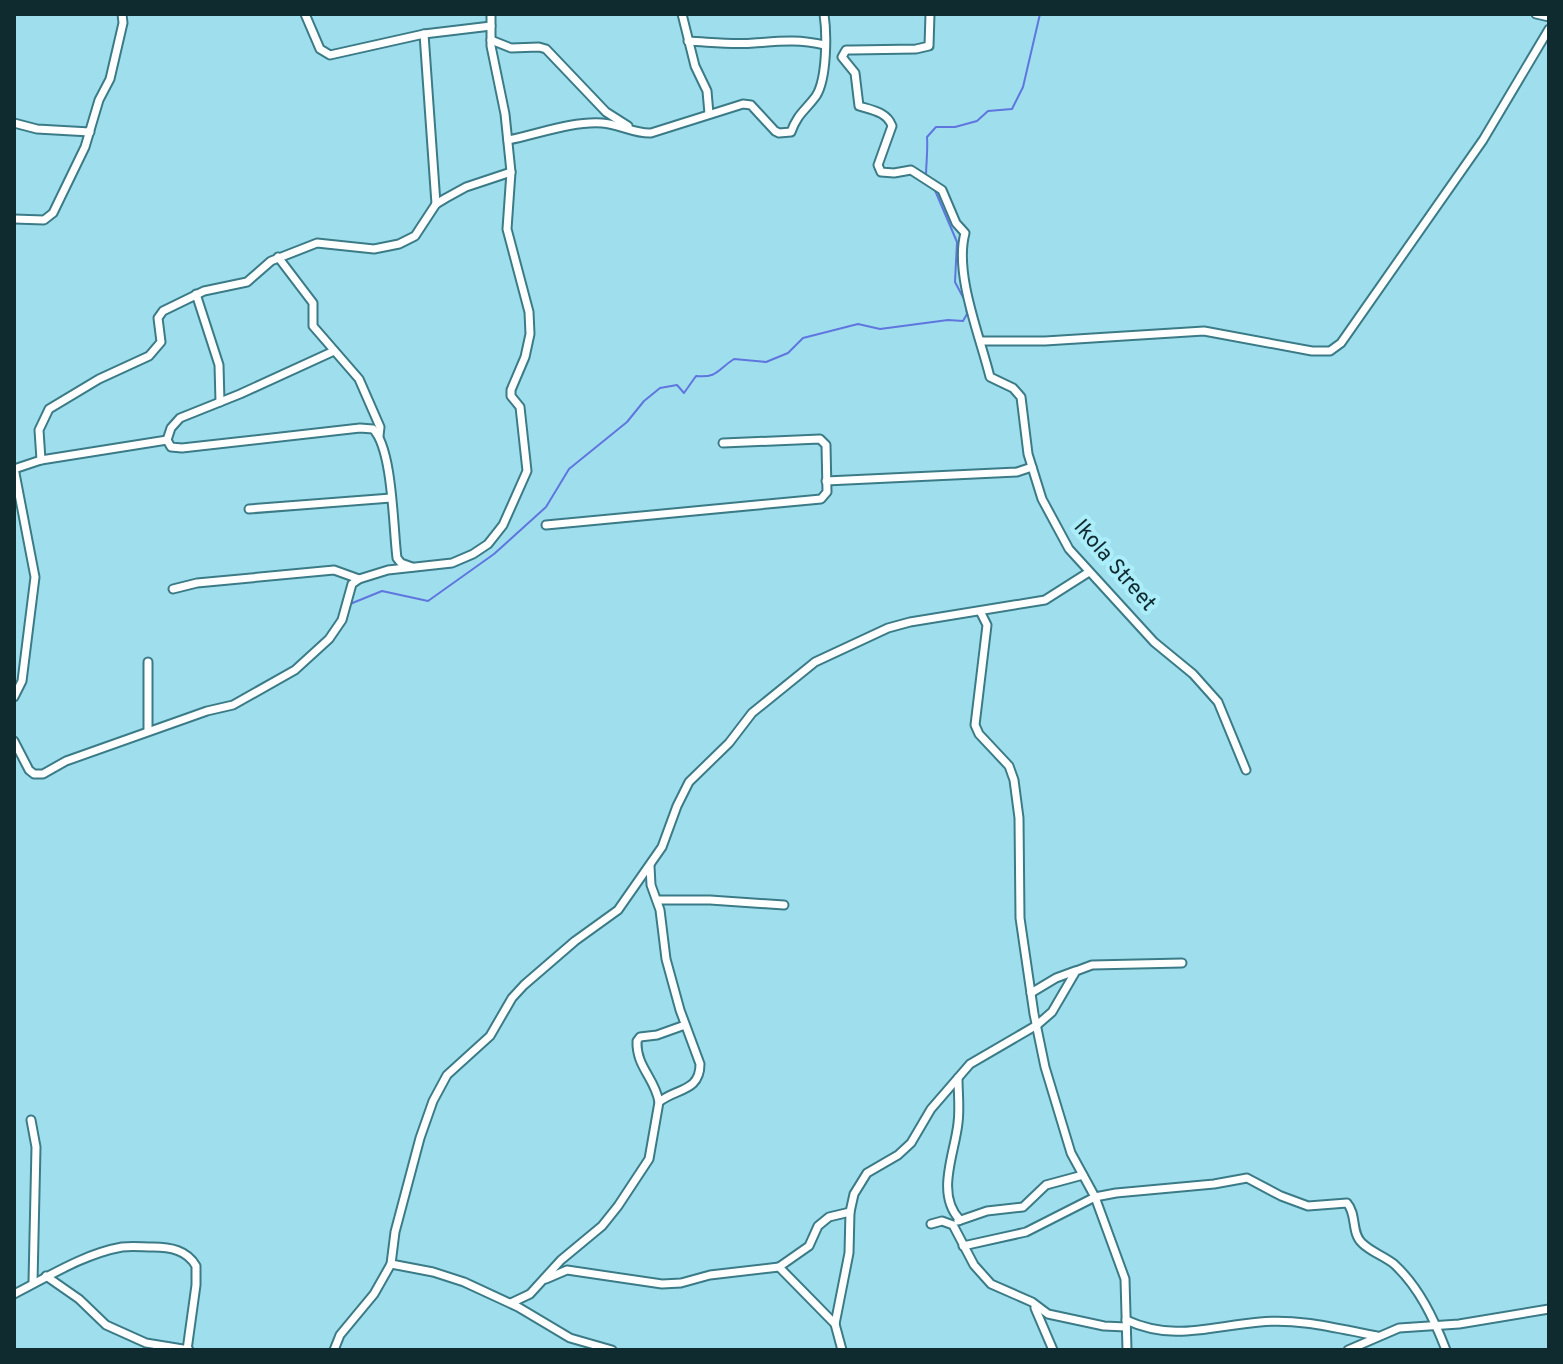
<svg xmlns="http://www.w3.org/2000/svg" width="1563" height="1364" viewBox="0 0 1563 1364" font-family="Overpass,sans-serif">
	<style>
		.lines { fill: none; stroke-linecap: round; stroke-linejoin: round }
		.stream { stroke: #5f76df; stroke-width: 2 }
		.street-casing { stroke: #3b7b87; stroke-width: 11 }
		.street { stroke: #fff; stroke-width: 7 }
		.labels { text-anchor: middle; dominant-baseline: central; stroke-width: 8; stroke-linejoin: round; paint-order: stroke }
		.street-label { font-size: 22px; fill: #102b30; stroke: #acedfa }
	</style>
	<rect width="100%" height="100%" fill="#9fdfed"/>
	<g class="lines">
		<g class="stream">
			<path d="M926 177C926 163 928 152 927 137L936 127H955L977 121 988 111 1012 109 1023 87 1040 14"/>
			<path d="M350 604 382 591 428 601 494 554 546 507 569 469 627 422 644 401 660 388 677 385 684 393 696 376C718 378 717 370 734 359L766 362 788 353 803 338 858 324 880 329 948 320 963 321 967 314 965 301 955 282 957 242 934 188"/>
		</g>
		<defs>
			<g id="street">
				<polyline points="305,14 320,49 330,55 424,34 491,26"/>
				<polyline points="682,14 695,66 707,91 709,114"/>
				<path d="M930 14 929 46 916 49 852 50H846L842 57 855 73 859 106C872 110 887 112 892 126L878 165 881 172 894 173 911 170 942 190 956 223 965 233C954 274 980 336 990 377L1013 388 1021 397 1028 454 1042 499 1069 549 1154 642 1193 674 1218 702 1246 770"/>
				<polyline points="1536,14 1549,17"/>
				<polyline points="424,34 436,204"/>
				<polyline points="491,40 511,48 539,47 546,49 606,112 628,126"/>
				<path d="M688 41C710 42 733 45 754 43 782 41 797 39 825 45"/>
				<polyline points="14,123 37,129 90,132"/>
				<path d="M508 140C538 134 572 121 602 123 619 124 635 134 651 133L743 104 751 105 775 131 779 133 791 132C798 113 805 111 816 96 827 79 827 34 824 14"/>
				<polyline points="14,219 44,220 53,213 85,147 99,100 110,79 123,23 122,14"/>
				<polyline points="278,257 313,303 313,326 359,379 380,427 379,436"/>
				<polyline points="196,294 219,365 220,402"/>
				<polyline points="981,341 1045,341 1204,331 1312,351 1330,351 1341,343 1483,140 1549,29"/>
				<polyline points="167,440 171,428 180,418 240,394 334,351"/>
				<polyline points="41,460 39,430 49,409 99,379 149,356 161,342 158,318 163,311 204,291 247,282 271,261 317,243 374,249 399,244 415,236 436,204 446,198 466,187 511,172"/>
				<path d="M14 469 41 460 167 440 171 447 182 448 360 428 373 429C393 449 393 528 397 558L401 563 412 567"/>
				<polyline points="826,481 1017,472 1032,467"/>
				<polyline points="249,509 391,498"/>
				<polyline points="546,525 821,499 827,492 826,445 820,439 723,443"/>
				<polyline points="173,589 197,583 334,570 359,579"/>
				<polyline points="981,613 987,625 975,725 979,734 1009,766 1014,780 1019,818 1020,918 1034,1014 1045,1067 1071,1153 1095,1197 1125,1279 1127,1350"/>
				<polyline points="14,697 22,681 35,577 14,468"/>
				<polyline points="148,731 148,662"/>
				<polyline points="14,741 29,770 34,774 43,774 66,761 207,711 233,705 295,670 329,639 342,620 352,584 359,579 388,570 452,563 473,554 488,544 503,525 527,471 520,407 511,396 511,390 525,357 530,334 529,312 507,229 511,172 505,114 491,46 491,14"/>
				<polyline points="657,900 710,900 784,905"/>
				<polyline points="1031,993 1056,978 1075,971"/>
				<path d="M958 1078C958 1093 960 1108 958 1123 955 1153 935 1194 960 1220"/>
				<path d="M659 1102C655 1078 636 1067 637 1041L640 1037 657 1035 685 1025"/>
				<polyline points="31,1120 36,1147 33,1282"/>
				<polyline points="958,1221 987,1211 1023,1207 1046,1185 1083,1175"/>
				<polyline points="931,1224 942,1221 953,1225 974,1265 991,1284 1032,1302 1048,1314 1104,1326 1126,1327"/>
				<path d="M963 1246 1026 1232 1095 1197 1116 1193 1214 1184 1247 1178 1281 1196 1308 1206 1347 1203C1357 1214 1351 1233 1362 1243 1371 1252 1384 1256 1394 1264 1419 1287 1434 1319 1446 1350"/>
				<polyline points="391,1264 433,1272 464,1282 518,1307 570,1338 612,1350"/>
				<polyline points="779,1267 809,1246 818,1226 829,1217 850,1212"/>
				<polyline points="46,1276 79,1299 106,1325 146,1343 189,1350"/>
				<polyline points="546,1279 567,1270 662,1284 681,1283 710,1275 779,1267 835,1324"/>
				<path d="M14 1294C48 1277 83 1254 122 1247 132 1246 143 1247 153 1247 170 1247 187 1250 196 1266V1285L187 1350"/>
				<path d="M511 1303 530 1294 561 1260 602 1226 618 1206 649 1159 659 1102C676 1088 700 1092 700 1064L680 1010 666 959 660 910 651 885 650 866"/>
				<polyline points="1035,1308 1053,1350"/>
				<path d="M1126 1320C1174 1342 1211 1326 1260 1322 1300 1318 1339 1329 1377 1336"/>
				<polyline points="334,1350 340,1335 374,1294 391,1264 395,1232 420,1138 433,1101 447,1075 490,1036 512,998 524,985 575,941 618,910 662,847 677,806 689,782 729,743 752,713 815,662 888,628 910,622 1045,600 1089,572"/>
				<polyline points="842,1350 835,1324 849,1253 850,1212 854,1194 867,1173 898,1155 911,1143 931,1109 970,1064 1037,1025 1052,1012 1076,971 1092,965 1182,963"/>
				<polyline points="1348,1350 1399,1328 1459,1324 1549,1309"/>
			</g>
		</defs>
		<use href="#street" class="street-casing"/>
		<use href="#street" class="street"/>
	</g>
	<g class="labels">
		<g class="street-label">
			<text transform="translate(1114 566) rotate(49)">Ikola Street</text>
		</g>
	</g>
	<rect width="1563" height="1364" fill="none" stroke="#102b30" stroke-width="32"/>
</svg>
